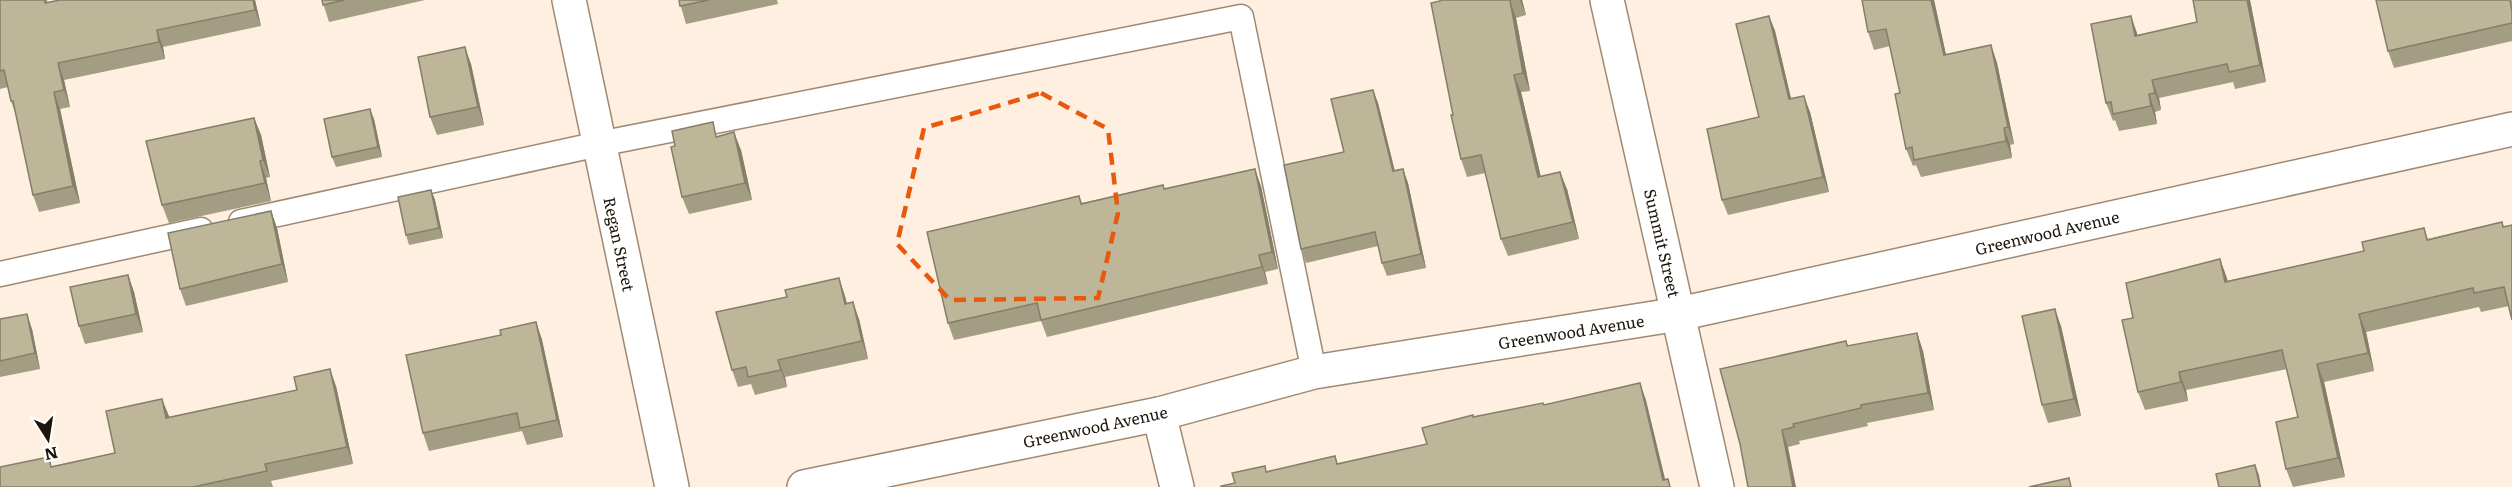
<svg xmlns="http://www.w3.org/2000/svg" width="2512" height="487" viewBox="0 0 2512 487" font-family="Literata,serif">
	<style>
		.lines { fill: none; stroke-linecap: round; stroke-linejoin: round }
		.lane-casing { stroke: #9f8972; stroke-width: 27 }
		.street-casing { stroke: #9f8972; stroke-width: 36 }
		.secondary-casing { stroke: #9f8972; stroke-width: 36 }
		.lane { stroke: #fff; stroke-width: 24 }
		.street { stroke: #fff; stroke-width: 33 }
		.secondary { stroke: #fff; stroke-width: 33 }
		.wall { fill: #a39d83 }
		.shaded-wall { fill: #847f6a }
		.building { fill: #bdb698; stroke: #847f6a; stroke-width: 1.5 }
		.marked { fill: none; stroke: #e8590c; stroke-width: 4.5; stroke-dasharray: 12 8; stroke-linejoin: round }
		.labels { text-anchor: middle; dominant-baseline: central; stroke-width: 4.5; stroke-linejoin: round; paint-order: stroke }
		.street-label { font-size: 16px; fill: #1d150c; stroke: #fff }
	</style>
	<rect width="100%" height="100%" fill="#feefe0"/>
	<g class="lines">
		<defs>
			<g id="lane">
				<polyline points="241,222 599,144 1241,17 1314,372"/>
				<polyline points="0,274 201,230"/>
			</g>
			<g id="street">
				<polyline points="569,0 672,487"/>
				<polyline points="1159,414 1177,487"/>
				<polyline points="804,487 1159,414 1314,372 1679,314 2512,129"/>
			</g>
			<polyline id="secondary" points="1607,0 1717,487"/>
		</defs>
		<use href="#lane" class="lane-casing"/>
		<use href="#street" class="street-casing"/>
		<use href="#secondary" class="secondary-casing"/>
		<use href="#lane" class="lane"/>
		<use href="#street" class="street"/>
		<use href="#secondary" class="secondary"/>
	</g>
	<g class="wall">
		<polygon points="0,0 47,0 48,3 255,0 261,26 163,47 165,59 64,80 70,107 60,109 80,203 39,212 33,195 16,115 11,101 8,87 0,89"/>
		<polygon points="322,0 425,0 329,22"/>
		<polygon points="679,0 777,0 778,4 686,24"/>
		<polygon points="1440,0 1522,0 1526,15 1516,18 1530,91 1521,92 1541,177 1567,189 1579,239 1508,256 1501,239 1485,173 1467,177 1461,159 1453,115"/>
		<polygon points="1862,0 1934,0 1946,55 1991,45 1997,63 2014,144 2010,145 2012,158 1921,177 1916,165 1913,166 1906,149 1900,93 1890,46 1874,50 1868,32"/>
		<polygon points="2250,0 2266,82 2235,89 2233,82 2159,98 2161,110 2155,112 2157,124 2119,131 2115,120 2113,121 2106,103 2197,22"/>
		<polygon points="2512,0 2512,41 2394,68 2388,51"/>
		<polygon points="1769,16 1775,31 1791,99 1810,112 1829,192 1728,215 1722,200 1759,117"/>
		<polygon points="471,64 484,125 437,135 430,117"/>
		<polygon points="1373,90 1378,103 1395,171 1403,169 1408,183 1426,268 1387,276 1382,263 1378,246 1306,263 1301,249 1344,152"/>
		<polygon points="254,118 261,135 270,177 266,178 271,201 169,223 162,205"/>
		<polygon points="374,119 382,157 336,167 332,157"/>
		<polygon points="718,137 741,150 752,200 689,214 682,197"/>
		<polygon points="1163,185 1164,189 1261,186 1278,269 1265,272 1268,284 1047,337 1041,321 954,340 948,323 1079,196 1082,203"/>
		<polygon points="431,190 435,200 443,238 409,245 406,235"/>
		<polygon points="271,211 277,228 288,282 186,306 180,289"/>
		<polygon points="2502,222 2504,227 2509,306 2481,312 2479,307 2366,332 2374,371 2324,382 2345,477 2293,487 2286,469 2298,417 2287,369 2186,390 2188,401 2145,410 2138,392 2133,318 2227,278 2227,281 2364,251 2424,228 2428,239"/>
		<polygon points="128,275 134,292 143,332 85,344 79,326"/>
		<polygon points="839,278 847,303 859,319 868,359 785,377 787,387 755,395 751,384 738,387 732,370 787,297"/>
		<polygon points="0,319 32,329 40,369 0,377"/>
		<polygon points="536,322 542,340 563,437 527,445 522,431 429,451 423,433 501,335"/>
		<polygon points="2061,326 2081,416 2048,423 2042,405"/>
		<polygon points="1917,333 1923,351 1934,410 1867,423 1868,426 1799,441 1800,444 1788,447 1740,444 1846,341 1848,346"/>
		<polygon points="336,386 353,464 271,481 273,487 0,487 53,466 115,453"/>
	</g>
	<g class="shaded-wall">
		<polygon points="253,0 255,0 261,26 255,10"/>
		<polygon points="1510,0 1516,18 1530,91 1523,73"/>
		<polygon points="1520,0 1522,0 1526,15"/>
		<polygon points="1931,0 1934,0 1950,73 1944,55"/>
		<polygon points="2247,0 2250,0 2266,82 2260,65"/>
		<polygon points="1769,16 1775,31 1795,115 1789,99"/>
		<polygon points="2131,16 2137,33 2141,53 2135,36"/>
		<polygon points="157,30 163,47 165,59 159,42"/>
		<polygon points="1991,45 1997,63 2014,144 2008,127"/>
		<polygon points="465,47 471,64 484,125 478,107"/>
		<polygon points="58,63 64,80 70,107 64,90"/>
		<polygon points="1514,75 1521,92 1545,195 1538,177"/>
		<polygon points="2152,80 2159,98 2161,110 2155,93"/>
		<polygon points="1373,90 1378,103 1398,185 1393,171"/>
		<polygon points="54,92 60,109 80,203 73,186"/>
		<polygon points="2149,94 2155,112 2157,124 2151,106"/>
		<polygon points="1804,96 1810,112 1829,192 1823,177"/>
		<polygon points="370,109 374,119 382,157 378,147"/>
		<polygon points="254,118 261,135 270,177 263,160"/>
		<polygon points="2004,128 2010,145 2012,158 2006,141"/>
		<polygon points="734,132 741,150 752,200 745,183"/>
		<polygon points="260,161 266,178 271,201 265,183"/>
		<polygon points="1255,169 1261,186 1278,269 1272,252"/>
		<polygon points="1403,169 1408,183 1426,268 1421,254"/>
		<polygon points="1560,172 1567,189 1579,239 1573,222"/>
		<polygon points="431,190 435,200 443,238 439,228"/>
		<polygon points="271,211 277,228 288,282 282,264"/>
		<polygon points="1259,255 1265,272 1268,284 1262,267"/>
		<polygon points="2220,259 2227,278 2231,300 2225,282"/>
		<polygon points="128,275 134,292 143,332 136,314"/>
		<polygon points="839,278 845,296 851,321 845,304"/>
		<polygon points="853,302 859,319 868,359 862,341"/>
		<polygon points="2055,309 2061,326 2081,416 2074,399"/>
		<polygon points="27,314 32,329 40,369 35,353"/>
		<polygon points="2359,314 2366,332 2374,371 2368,353"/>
		<polygon points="536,322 542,340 563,437 557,420"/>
		<polygon points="1917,333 1923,351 1934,410 1928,393"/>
		<polygon points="778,360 785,377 787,387 781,370"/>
		<polygon points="2317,364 2324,382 2345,477 2338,458"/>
		<polygon points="330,369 336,386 353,464 347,447"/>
		<polygon points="2179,372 2186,390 2188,401 2181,382"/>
		<polygon points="1640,383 1646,400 1667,487 1663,480"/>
		<polygon points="162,399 169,416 173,435 166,418"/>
		<polygon points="1782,430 1788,447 1796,487 1793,487"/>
		<polygon points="2255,465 2259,475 2261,487 2260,487"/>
	</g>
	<g class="building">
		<polygon points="0,0 45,0 45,3 60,0 253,0 255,10 157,30 159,42 58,63 64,90 54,92 73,186 33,195 13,101 11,101 4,70 0,71"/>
		<polygon points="322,0 344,0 323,5"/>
		<polygon points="679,0 709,0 680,6"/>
		<polygon points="1440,0 1510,0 1523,73 1514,75 1538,177 1560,172 1573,222 1501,239 1481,155 1461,159 1451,115 1453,115 1431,3 1440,1"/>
		<polygon points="1862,0 1931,0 1944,55 1991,45 2008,127 2004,128 2006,141 1914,160 1912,147 1906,149 1895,94 1900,93 1886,29 1868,32"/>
		<polygon points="2193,0 2247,0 2260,65 2229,72 2227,64 2152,80 2155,93 2149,94 2151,106 2113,114 2111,102 2106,103 2091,24 2131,16 2135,36 2197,22"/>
		<polygon points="2376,0 2510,0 2512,11 2512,23 2388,51"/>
		<polygon points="1769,16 1789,99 1804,96 1823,177 1722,200 1707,129 1759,117 1736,24"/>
		<polygon points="465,47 478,107 430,117 418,57"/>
		<polygon points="1373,90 1393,171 1403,169 1421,254 1382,263 1375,232 1301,249 1284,165 1344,152 1331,99"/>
		<polygon points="370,109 378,147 332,157 324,119"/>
		<polygon points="254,118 263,160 260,161 265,183 162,205 146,141"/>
		<polygon points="713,122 716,137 734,132 745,183 682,197 671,147 675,146 672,131"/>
		<polygon points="1255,169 1272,252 1259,255 1262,267 1041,320 1037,303 948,323 927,232 1079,196 1081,204 1163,185 1164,189"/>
		<polygon points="431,190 439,228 406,235 398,197"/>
		<polygon points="271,211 282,264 180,289 168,233"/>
		<polygon points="2502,222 2503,227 2512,225 2512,320 2504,287 2474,293 2473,288 2359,314 2368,353 2317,364 2338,458 2286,469 2276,422 2298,417 2282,350 2179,372 2181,382 2138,392 2122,320 2133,318 2126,283 2220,259 2225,282 2364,251 2362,242 2424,228 2427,240"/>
		<polygon points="128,275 136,314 79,326 70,287"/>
		<polygon points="839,278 845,304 853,302 862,341 778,360 781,370 748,377 746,367 732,370 716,312 787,297 785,290"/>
		<polygon points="2055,309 2074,399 2042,405 2022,316"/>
		<polygon points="27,314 35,353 0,361 0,319"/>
		<polygon points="536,322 557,420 520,428 517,413 423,433 406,355 501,335 500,330"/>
		<polygon points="1917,333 1928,393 1861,405 1861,408 1793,424 1794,427 1782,430 1793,487 1748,487 1740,444 1720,369 1846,341 1847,346"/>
		<polygon points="330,369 347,447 265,464 267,471 193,487 0,487 0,467 49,457 51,467 115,453 106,411 162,399 166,418 297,390 294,377"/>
		<polygon points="1640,383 1663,480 1668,479 1670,487 1221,487 1221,486 1235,483 1232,473 1265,466 1266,472 1335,456 1337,464 1427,444 1422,428 1473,415 1473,417 1543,403 1544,405"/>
		<polygon points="2255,465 2260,487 2219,487 2216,474"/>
		<polygon points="2069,478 2071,487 2029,487"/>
	</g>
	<path class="marked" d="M1041 93 1108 129 1118 213 1098 298 950 300 897 244 924 128Z"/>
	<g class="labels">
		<g class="street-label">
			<text transform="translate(2047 232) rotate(-13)">Greenwood Avenue</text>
			<text transform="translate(1663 243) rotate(77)">Summit Street</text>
			<text transform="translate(620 244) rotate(78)">Regan Street</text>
			<text transform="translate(1571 331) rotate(-9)">Greenwood Avenue</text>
			<text transform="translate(1095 426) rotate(-12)">Greenwood Avenue</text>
		</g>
	</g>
	<g transform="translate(48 439) rotate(168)" stroke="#ffffff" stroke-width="4.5" paint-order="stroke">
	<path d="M0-4.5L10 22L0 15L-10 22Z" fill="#1d150c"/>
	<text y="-9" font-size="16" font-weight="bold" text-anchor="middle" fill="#1d150c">N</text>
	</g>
</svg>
